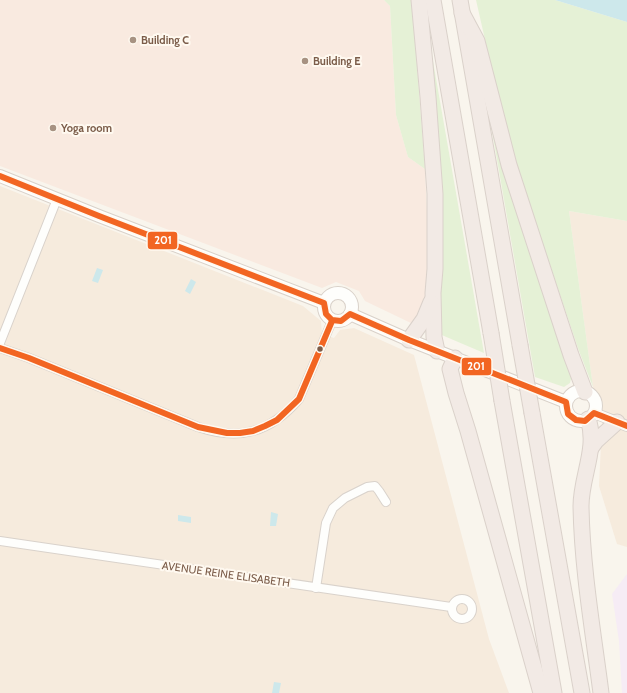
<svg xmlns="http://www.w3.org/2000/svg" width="627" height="693" viewBox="0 0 627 693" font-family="Cabin,sans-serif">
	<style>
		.residential { fill: #f6ebdd }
		.commercial { fill: #f9eae0 }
		.education { fill: #f6ecf5 }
		.green { fill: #e5f1d6 }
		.water { fill: #cde8eb }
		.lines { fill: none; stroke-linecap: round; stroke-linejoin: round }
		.minor-casing { stroke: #d9d2cb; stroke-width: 10 }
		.tertiary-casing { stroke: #d9d2cb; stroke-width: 12 }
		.secondary-casing { stroke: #d9d1c9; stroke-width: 14 }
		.motorway-casing { stroke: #dad1ca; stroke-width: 17 }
		.minor { stroke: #fefefc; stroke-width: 8 }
		.tertiary { stroke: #fefefc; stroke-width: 10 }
		.secondary { stroke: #fefefc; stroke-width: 12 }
		.motorway { stroke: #f2eae5; stroke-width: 15 }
		.motorway-bridge-casing { stroke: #dad1ca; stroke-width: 17; stroke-linecap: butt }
		.motorway-bridge { stroke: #f2eae5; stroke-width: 15 }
		.bus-1-casing { stroke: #fff9f0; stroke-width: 9 }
		.bus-1 { stroke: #f26522; stroke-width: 6 }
		.poi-dot { fill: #a79282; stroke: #fff9f0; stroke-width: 1.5 }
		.bus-dot { fill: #7b5c49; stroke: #fff9f0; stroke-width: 1.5 }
		.labels { text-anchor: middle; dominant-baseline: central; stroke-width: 4; stroke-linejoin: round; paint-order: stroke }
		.poi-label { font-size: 11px; font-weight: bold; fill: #7b5c49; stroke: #fff9f0; text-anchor: start }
		.street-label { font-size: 11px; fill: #7b5c49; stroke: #fff9f0 }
		.line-badge { stroke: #fff9f0; stroke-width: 1.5 }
		.badge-label { font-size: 11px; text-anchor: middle; font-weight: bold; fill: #fff }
	</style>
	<rect width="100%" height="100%" fill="#f9f5ed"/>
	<g class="residential">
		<polygon points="0,186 303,306 321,321 322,334 334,338 340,330 354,328 414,355 489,639 509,693 0,693"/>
		<polygon points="569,211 627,221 627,547 617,544 599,486 603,403 593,387"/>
	</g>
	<polygon class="commercial" points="0,0 384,0 390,6 396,115 408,157 425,169 428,235 427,280 424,305 413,324 365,301 359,291 336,282 322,288 0,166"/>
	<polygon class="education" points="627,574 627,693 622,693 619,641 612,594"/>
	<g class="green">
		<polygon points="384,0 412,0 425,169 408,157 396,115 390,6"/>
		<polygon points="476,0 555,0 627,22 627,221 569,211 593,387 579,351 522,182 496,88"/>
		<polygon points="430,44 484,353 437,333"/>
		<polygon points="489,114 572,374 570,383 564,387 535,377"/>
	</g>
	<g class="water">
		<polygon points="555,0 627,0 627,22"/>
		<polygon points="97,268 103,270 98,283 92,281"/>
		<polygon points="191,279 196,282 190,294 185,291"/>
		<polygon points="271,512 278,514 276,526 270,526"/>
		<polygon points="178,515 191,517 191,523 178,521"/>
		<polygon points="274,682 281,683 279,693 272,693"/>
	</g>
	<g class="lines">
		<defs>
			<g id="minor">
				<polyline points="0,343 57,199"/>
				<path d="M0 348 29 358 198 427C239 441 270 433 299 399L332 321"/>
				<polyline points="0,541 451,607"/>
				<polyline points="316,588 326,523 333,508 345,498 367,487 375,486 379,491 386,502"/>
				<circle cx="462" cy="609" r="10"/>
			</g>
			<polyline id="tertiary" points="594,413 627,426"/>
			<g id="secondary">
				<polyline points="0,176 99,216 324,303"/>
				<circle cx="338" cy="307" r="14"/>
				<polyline points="350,314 409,340 566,402"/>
				<circle cx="581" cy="406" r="15"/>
			</g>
			<g id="motorway">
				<polyline points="419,0 428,97 435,194 435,269 433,293 434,337 437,351"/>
				<polyline points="433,0 491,333"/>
				<polyline points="460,0 520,345"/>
				<polyline points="462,13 477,41 509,165 571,355 585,392"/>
				<polyline points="409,340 424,319 431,302"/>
				<polyline points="455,358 450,369 456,393 468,431 541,693"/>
				<polyline points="502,401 554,693"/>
				<polyline points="532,413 582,693"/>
				<path d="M588 419C598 448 581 476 581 506 582 568 593 631 601 693"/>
				<polyline points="591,448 596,441 617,422"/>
			</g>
		</defs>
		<use href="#minor" class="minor-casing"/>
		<use href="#tertiary" class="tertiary-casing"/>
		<use href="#secondary" class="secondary-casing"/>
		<use href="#motorway" class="motorway-casing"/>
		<use href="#minor" class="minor"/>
		<use href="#tertiary" class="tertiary"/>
		<use href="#secondary" class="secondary"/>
		<use href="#motorway" class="motorway"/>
		<defs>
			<g id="motorway-bridge">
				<polyline points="491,333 502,401"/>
				<polyline points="520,345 532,413"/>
			</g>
		</defs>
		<use href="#motorway-bridge" class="motorway-bridge-casing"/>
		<use href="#motorway-bridge" class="motorway-bridge"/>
		<defs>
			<g id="bus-1">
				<polyline points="0,176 99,216 324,303 326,314 332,320 341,321 350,314 409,340 566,402 568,414 576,420 585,421 594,413 627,426"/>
				<polyline points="0,348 29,358 198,427 227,433 240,433 253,431 265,426 277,420 299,399 332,321"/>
			</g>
		</defs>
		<use href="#bus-1" class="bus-1-casing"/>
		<use href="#bus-1" class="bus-1"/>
	</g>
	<g class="poi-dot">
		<circle cx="133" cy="40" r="4"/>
		<circle cx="305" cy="61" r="4"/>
		<circle cx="53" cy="128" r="4"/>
	</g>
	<circle class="bus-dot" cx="320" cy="349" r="3.5"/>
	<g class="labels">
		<g class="poi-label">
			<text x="141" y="40">Building C</text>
			<text x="313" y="61">Building E</text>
			<text x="61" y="128">Yoga room</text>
		</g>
		<g class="street-label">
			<text transform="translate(226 574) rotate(8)">AVENUE REINE ELISABETH</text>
		</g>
	</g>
	<g class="line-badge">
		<rect x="147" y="231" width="31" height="19" rx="4" fill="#f26522"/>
		<rect x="461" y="357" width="31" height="19" rx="4" fill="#f26522"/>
	</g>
	<g class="badge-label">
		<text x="163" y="244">201</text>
		<text x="476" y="370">201</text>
	</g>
</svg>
